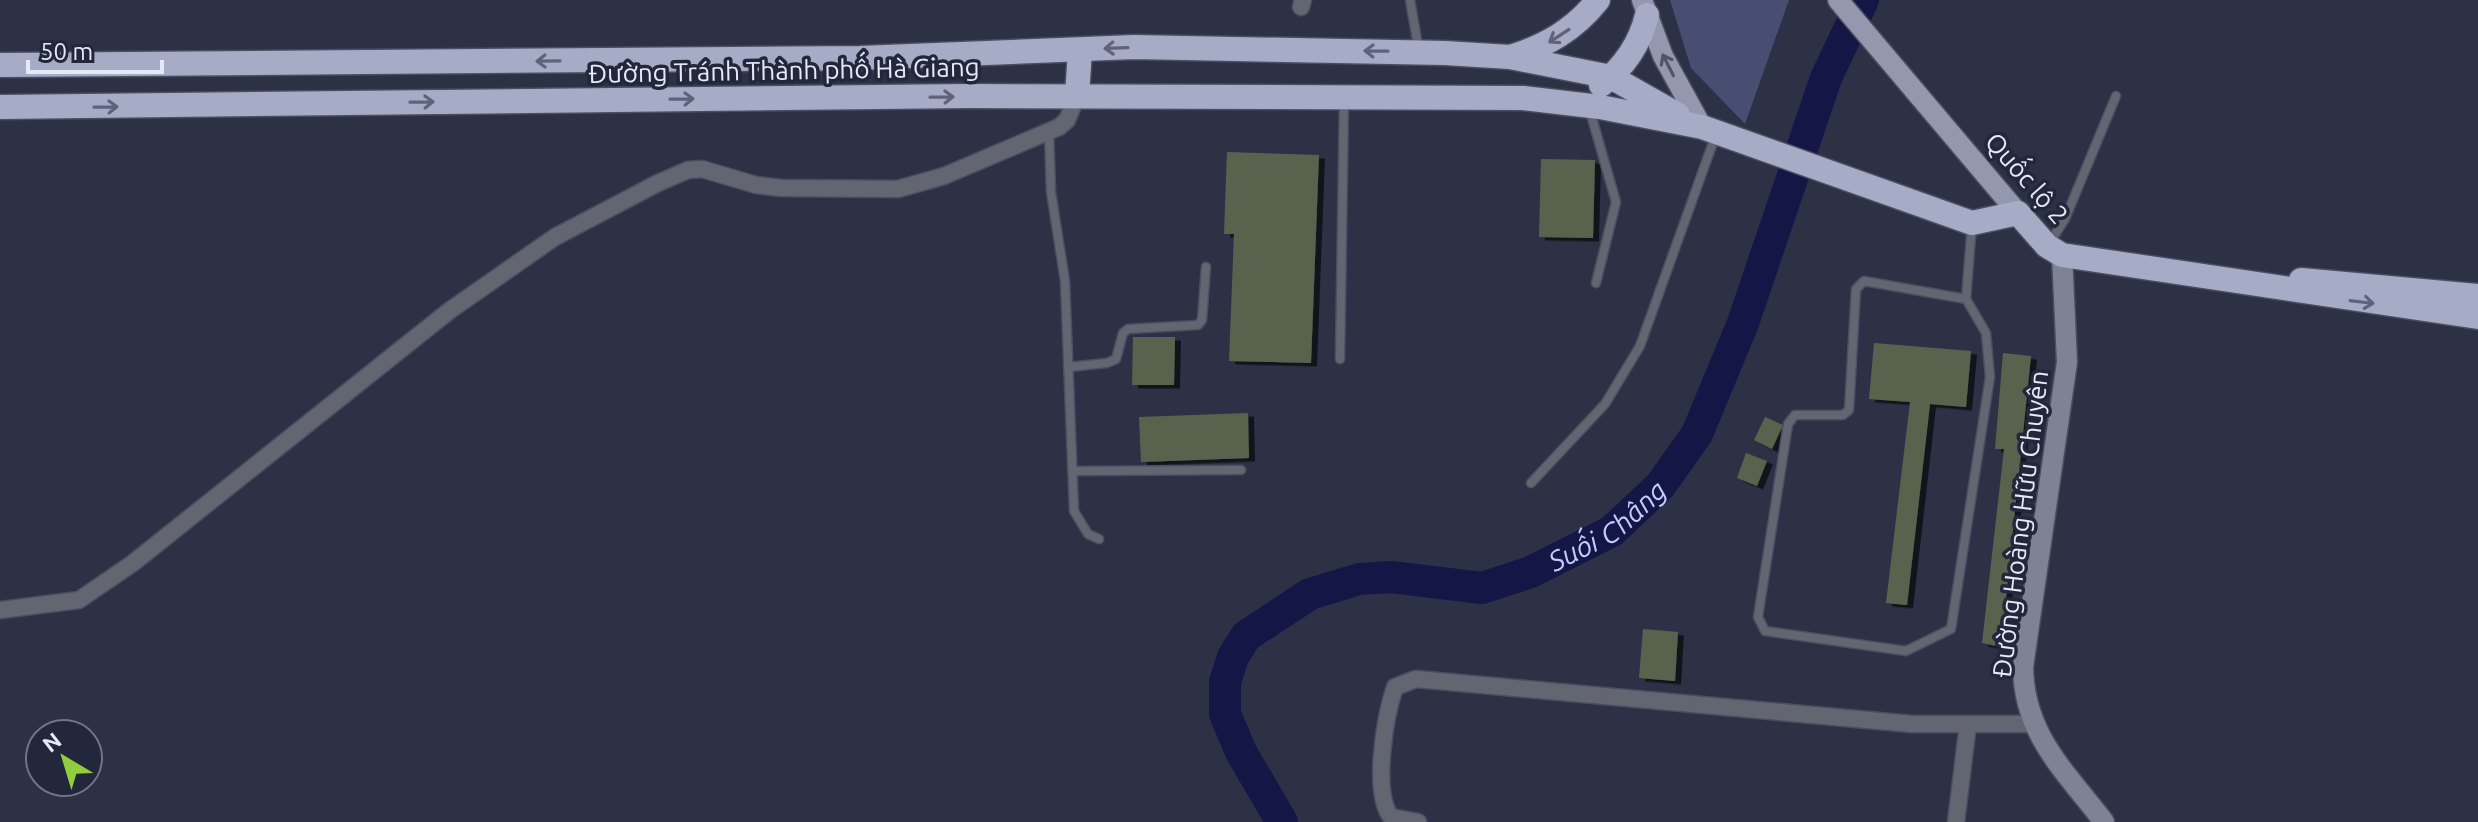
<svg xmlns="http://www.w3.org/2000/svg" width="2478" height="822" viewBox="0 0 2478 822" font-family="Ubuntu,sans-serif">
	<style>
		.green { fill: #474e71 }
		.lines { fill: none; stroke-linecap: round; stroke-linejoin: round }
		.river { stroke: #141746; stroke-width: 32 }
		.building { fill: #59644d; filter: url(#shadow) }
		.lane-casing { stroke: #4a4e62; stroke-width: 11 }
		.street-casing { stroke: #4a4e62; stroke-width: 19 }
		.secondary-casing { stroke: #4a4e62; stroke-width: 23 }
		.primary-casing { stroke: #4a4e62; stroke-width: 23 }
		.highway-casing { stroke: #4a4e62; stroke-width: 27 }
		.lane { stroke: #636671; stroke-width: 8 }
		.street { stroke: #636671; stroke-width: 16 }
		.secondary { stroke: #7e8293; stroke-width: 20 }
		.primary { stroke: #9398ae; stroke-width: 20 }
		.highway { stroke: #a6acc6; stroke-width: 24 }
		.oneway { stroke: #5e637a }
		.oneway2 { stroke: #505469 }
		.labels { text-anchor: middle; dominant-baseline: central; stroke-width: 7; stroke-linejoin: round; paint-order: stroke }
		.street-label { font-size: 26px; fill: #e5e9f7; stroke: #23273b }
		.water-label { font-size: 28px; font-style: italic; fill: #c2cdff; stroke: #23273b }
	</style>
	<defs>
		<filter id="shadow"><feDropShadow dx="6" dy="3.5" stdDeviation="0" flood-color="#0009"/></filter>
	</defs>
	<rect width="100%" height="100%" fill="#2d3146"/>
	<polygon class="green" points="1670,0 1789,0 1745,124 1691,68"/>
	<g class="lines">
		<path class="river" id="s1" d="M1282 822 1241 752 1225 714V682L1233 657 1246 636 1310 594 1359 579 1391 577 1482 588 1531 572 1612 531 1660 486 1697 434 1743 323 1826 78 1863 0"/>
	</g>
	<g class="building">
		<polygon points="1227,152 1319,155 1311,363 1229,361 1234,234 1224,234"/>
		<polygon points="1541,159 1595,160 1593,238 1539,237"/>
		<polygon points="1133,337 1175,337 1174,385 1132,385"/>
		<polygon points="1874,343 1971,351 1966,407 1930,404 1907,605 1886,603 1910,402 1869,399"/>
		<polygon points="2003,353 2031,356 2001,647 1982,643 2004,449 1995,449"/>
		<polygon points="1248,413 1249,458 1141,462 1139,417"/>
		<polygon points="1765,417 1783,425 1772,449 1754,440"/>
		<polygon points="1746,453 1767,461 1757,486 1737,478"/>
		<polygon points="1643,629 1678,632 1675,681 1639,678"/>
	</g>
	<g class="lines">
		<defs>
			<g id="lane">
				<polyline points="1410,0 1419,51"/>
				<polyline points="1590,111 1616,202 1596,283"/>
				<polyline points="1049,132 1051,192 1065,281 1074,511 1088,534 1099,539"/>
				<polyline points="2050,242 2065,219 2116,96"/>
				<polyline points="1966,299 1864,281 1856,289 1849,410 1843,415 1795,415 1788,424 1758,617 1765,631 1906,651 1951,629 1990,377 1986,333 1966,299 1972,224"/>
				<polyline points="1340,359 1344,100"/>
				<polyline points="1068,367 1107,363 1116,359 1123,333 1128,329 1198,325 1202,320 1206,267"/>
				<polyline points="1073,471 1241,470"/>
				<polyline points="1531,483 1605,404 1640,346 1715,137"/>
			</g>
			<g id="street">
				<polyline points="1301,7 1303,0"/>
				<polyline points="0,610 79,600 133,563 449,311 555,237 658,183 688,170 702,169 756,185 781,188 898,189 944,176 1059,127 1067,120 1077,96"/>
				<path d="M1418 822 1391 817C1372 792 1385 716 1395 687L1416 679 1912 724H2033"/>
				<polyline points="1956,822 1968,724"/>
			</g>
			<path id="secondary" d="M2062 255 2067 362 2023 667C2024 735 2065 771 2104 822"/>
			<g id="primary">
				<polyline points="1642,0 1663,56 1702,127"/>
				<polyline points="1838,0 2018,213"/>
			</g>
			<g id="highway">
				<path d="M1510 57C1546 46 1574 30 1598 0"/>
				<polyline points="0,65 860,58 1134,47 1445,53 1510,57 1611,77 1678,115"/>
				<path d="M1601 85C1624 67 1640 44 1647 15"/>
				<polyline points="1077,96 1080,50"/>
				<polyline points="0,107 968,96 1523,98 1600,107 1702,127 1972,223 2018,213 2047,246 2062,255 2478,317"/>
				<polyline points="2301,280 2478,296"/>
			</g>
		</defs>
		<use href="#lane" class="lane-casing"/>
		<use href="#street" class="street-casing"/>
		<use href="#secondary" class="secondary-casing"/>
		<use href="#primary" class="primary-casing"/>
		<use href="#highway" class="highway-casing"/>
		<use href="#lane" class="lane"/>
		<use href="#street" class="street"/>
		<use href="#secondary" class="secondary"/>
		<use href="#primary" class="primary"/>
		<use href="#highway" class="highway"/>
	</g>
	<defs><path id="oneway-shaft" d="M-6 0H5M1.5-3L5.5 0L1.5 3" fill="none" stroke-width="1.6" stroke-linecap="round" stroke-linejoin="round" transform="scale(2)"/></defs>
	<g class="oneway">
		<use href="#oneway-shaft" transform="translate(1559 36) rotate(147)"/>
		<use href="#oneway-shaft" transform="translate(1116 48) rotate(178)"/>
		<use href="#oneway-shaft" transform="translate(1376 51) rotate(-179)"/>
		<use href="#oneway-shaft" transform="translate(548 61) rotate(179)"/>
		<use href="#oneway-shaft" transform="translate(942 97) rotate(-1)"/>
		<use href="#oneway-shaft" transform="translate(682 99) rotate(-1)"/>
		<use href="#oneway-shaft" transform="translate(422 102) rotate(-1)"/>
		<use href="#oneway-shaft" transform="translate(106 107) rotate(-1)"/>
		<use href="#oneway-shaft" transform="translate(2362 302) rotate(7)"/>
	</g>
	<use class="oneway2" href="#oneway-shaft" transform="translate(1668 65) rotate(-117)"/>
	<g class="labels">
		<g class="street-label">
			<text transform="translate(784 70) rotate(-1)">Đường Tránh Thành phố Hà Giang</text>
			<text transform="translate(2027 178) rotate(49)">Quốc lộ 2</text>
			<text transform="translate(2020 524) rotate(-83)">Đường Hoàng Hữu Chuyên</text>
		</g>
		<g class="water-label">
			<text stroke="none"><textPath href="#s1" startOffset="598">Suối Châng</textPath></text>
		</g>
	</g>
	<g transform="translate(64 758) rotate(322)"><circle r="38" fill="#23273b" stroke="#717586" stroke-width="2"/>
	<path d="M0-6L14 30L0 20L-14 30Z" fill="#91cd3f"/>
	<text y="-12" font-size="22" font-weight="bold" text-anchor="middle" fill="#e5e9f7">N</text>
	</g>
	<path d="M28 60v12h134v-12" fill="none" stroke="#e5e9f7" stroke-width="4"/>
	<text x="40" y="60" font-size="24" fill="#e5e9f7" stroke="#23273b" stroke-width="6" paint-order="stroke">50 m</text>
</svg>
